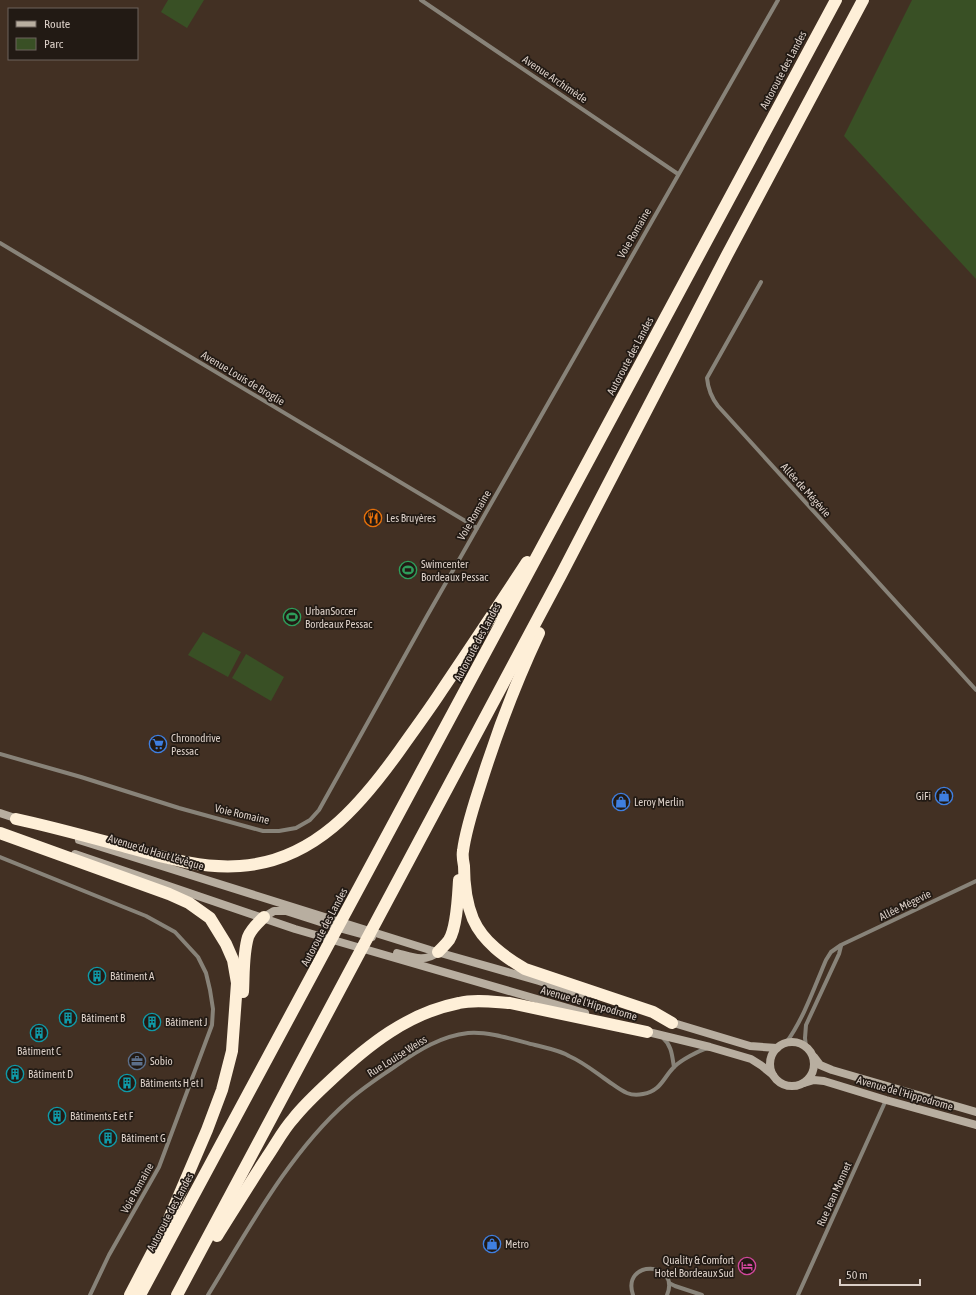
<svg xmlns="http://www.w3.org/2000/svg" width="976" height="1295" viewBox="0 0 976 1295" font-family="'Asap Condensed',sans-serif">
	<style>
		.green { fill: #395025 }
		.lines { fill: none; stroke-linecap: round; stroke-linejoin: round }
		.street { stroke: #888379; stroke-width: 4 }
		.secondary { stroke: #b8aea0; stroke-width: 8 }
		.highway { stroke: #feefd8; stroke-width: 12 }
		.labels { text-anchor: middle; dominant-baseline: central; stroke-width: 3.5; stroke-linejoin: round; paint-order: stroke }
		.street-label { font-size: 11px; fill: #dbcfc7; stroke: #221a14 }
		.poi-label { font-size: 11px; fill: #dbcfc7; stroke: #221a14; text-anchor: start }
	</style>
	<rect width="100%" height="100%" fill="#423023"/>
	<g class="green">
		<polygon points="168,0 204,0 187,28 161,12"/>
		<polygon points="912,0 976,0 976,279 844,136"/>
		<polygon points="203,632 241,652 228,677 188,655"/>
		<polygon points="246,654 284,677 271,701 232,678"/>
	</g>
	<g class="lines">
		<g class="street">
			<polyline points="421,0 678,174"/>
			<polyline points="0,243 477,528"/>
			<path d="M761 282 707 378C708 389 711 397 718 406L976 690"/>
			<polyline points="0,754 81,777 179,808 263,831 279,831 296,828 310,820 319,810 427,616 778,0"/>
			<polyline points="0,857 146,916 175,932 198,957 206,973 210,990 213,1009 212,1025 159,1167 109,1255 90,1295"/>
			<path d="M663 1038C672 1046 672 1056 674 1067"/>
			<path d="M786 1043C804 1018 814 988 826 960L831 952 841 945 976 881"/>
			<polyline points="806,1047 805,1038 806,1025 839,954 841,946"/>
			<polyline points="669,1283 675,1286 702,1295"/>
			<path d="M208 1295C248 1230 289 1153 347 1102 362 1088 380 1077 397 1065 419 1050 441 1036 468 1033 488 1031 515 1040 535 1045 546 1048 559 1050 569 1056 583 1062 595 1072 608 1081 614 1085 620 1090 627 1093 632 1095 638 1095 643 1094 661 1091 663 1078 674 1067 681 1060 698 1051 708 1048"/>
			<path d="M633 1295C621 1259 681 1261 667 1295"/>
			<polyline points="798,1295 886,1100"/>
		</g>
		<g class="secondary">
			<polyline points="0,813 21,820"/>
			<polyline points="79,840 430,950 539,981 586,996"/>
			<polyline points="75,854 295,929 585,1013"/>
			<polyline points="264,917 274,911 286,911 339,928 372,937"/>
			<path d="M397 953C412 957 425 963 438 952"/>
			<polyline points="667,1021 750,1046 777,1048"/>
			<polyline points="644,1031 710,1047 751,1059 762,1066 773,1075"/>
			<circle cx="792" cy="1064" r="22"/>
			<polyline points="814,1057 820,1065 832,1070 976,1112"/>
			<polyline points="804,1083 814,1080 824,1081 886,1100 976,1125"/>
		</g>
		<g class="highway">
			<path d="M539 633C516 682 497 732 481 783 474 805 466 828 463 851 462 856 463 861 464 866 464 884 466 902 473 919 483 942 505 957 525 969L653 1012 672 1023"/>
			<path d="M16 819C53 827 89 837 126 847 163 857 201 869 240 866 314 861 360 806 400 750 414 730 429 710 442 690 471 647 499 605 527 562"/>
			<polyline points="0,833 169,894 189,903 210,918 226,944 233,960 237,983 232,1051 222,1090 207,1130 165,1228 130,1295"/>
			<path d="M438 952C442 948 446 944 449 940 457 927 458 896 459 880"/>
			<path d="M243 992C244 974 243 954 248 937 251 929 258 923 264 917"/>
			<path d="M217 1236C234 1209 250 1183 267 1157 276 1144 283 1130 293 1119 304 1105 318 1092 331 1080 368 1045 408 1013 459 1003 475 999 494 1002 510 1003L647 1032"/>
			<polyline points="140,1295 836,0"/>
			<polyline points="177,1295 561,575 727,255 863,0"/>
		</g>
	</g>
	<defs>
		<symbol id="restaurant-ring" viewBox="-11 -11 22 22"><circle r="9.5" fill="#221a14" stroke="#e8710a" stroke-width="1.5"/><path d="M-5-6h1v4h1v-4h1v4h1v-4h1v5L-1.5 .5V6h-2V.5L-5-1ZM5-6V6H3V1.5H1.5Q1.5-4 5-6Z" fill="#e8710a"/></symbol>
		<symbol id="stadium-ring" viewBox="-11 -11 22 22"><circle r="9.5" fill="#221a14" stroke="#2e9e5b" stroke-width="1.5"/><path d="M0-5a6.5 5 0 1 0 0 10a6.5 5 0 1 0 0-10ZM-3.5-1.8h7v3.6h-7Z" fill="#2e9e5b"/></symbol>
		<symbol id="supermarket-ring" viewBox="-11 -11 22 22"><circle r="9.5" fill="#221a14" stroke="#3f7fe0" stroke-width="1.5"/><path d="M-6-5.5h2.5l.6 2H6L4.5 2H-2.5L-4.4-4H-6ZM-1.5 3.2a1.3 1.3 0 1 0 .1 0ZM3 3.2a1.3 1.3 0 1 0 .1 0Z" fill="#3f7fe0"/></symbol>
		<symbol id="shop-ring" viewBox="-11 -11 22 22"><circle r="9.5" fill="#221a14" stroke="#3f7fe0" stroke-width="1.5"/><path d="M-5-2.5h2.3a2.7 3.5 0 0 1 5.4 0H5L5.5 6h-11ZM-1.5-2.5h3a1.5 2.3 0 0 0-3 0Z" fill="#3f7fe0"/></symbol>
		<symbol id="building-ring" viewBox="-11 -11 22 22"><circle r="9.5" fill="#221a14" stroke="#0f9aa8" stroke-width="1.5"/><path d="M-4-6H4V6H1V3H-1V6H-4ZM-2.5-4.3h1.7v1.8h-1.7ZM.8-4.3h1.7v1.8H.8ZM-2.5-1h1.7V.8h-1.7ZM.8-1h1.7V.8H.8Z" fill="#0f9aa8"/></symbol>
		<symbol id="office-ring" viewBox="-11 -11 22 22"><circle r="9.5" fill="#221a14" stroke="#5c6f8a" stroke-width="1.5"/><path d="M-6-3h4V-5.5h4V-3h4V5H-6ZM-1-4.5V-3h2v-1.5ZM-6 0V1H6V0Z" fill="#5c6f8a"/></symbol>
		<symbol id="hotel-ring" viewBox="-11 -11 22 22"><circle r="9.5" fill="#221a14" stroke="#d1479c" stroke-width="1.5"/><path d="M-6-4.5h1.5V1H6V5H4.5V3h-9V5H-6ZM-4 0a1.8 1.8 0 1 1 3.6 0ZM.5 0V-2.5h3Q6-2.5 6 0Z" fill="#d1479c"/></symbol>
	</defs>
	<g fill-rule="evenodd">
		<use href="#restaurant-ring" x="363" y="508" width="20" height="20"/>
		<use href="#stadium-ring" x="398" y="560" width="20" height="20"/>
		<use href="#stadium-ring" x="282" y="607" width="20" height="20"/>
		<use href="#supermarket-ring" x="148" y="734" width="20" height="20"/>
		<use href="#shop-ring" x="934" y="786" width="20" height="20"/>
		<use href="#shop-ring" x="611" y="792" width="20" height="20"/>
		<use href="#building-ring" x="87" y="966" width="20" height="20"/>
		<use href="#building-ring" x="58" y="1008" width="20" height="20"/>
		<use href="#building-ring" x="142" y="1012" width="20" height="20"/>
		<use href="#building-ring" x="29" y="1023" width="20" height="20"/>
		<use href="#office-ring" x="127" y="1051" width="20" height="20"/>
		<use href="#building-ring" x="5" y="1064" width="20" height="20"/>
		<use href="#building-ring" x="117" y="1073" width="20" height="20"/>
		<use href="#building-ring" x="47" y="1106" width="20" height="20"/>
		<use href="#building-ring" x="98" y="1128" width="20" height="20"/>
		<use href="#shop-ring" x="482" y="1234" width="20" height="20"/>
		<use href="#hotel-ring" x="737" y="1256" width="20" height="20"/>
	</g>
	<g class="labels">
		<g class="street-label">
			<text transform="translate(783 70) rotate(-62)">Autoroute des Landes</text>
			<text transform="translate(555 79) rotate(34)">Avenue Archimède</text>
			<text transform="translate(634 233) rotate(-60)">Voie Romaine</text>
			<text transform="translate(630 356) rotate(-62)">Autoroute des Landes</text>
			<text transform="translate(243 378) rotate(31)">Avenue Louis de Broglie</text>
			<text transform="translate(806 490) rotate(48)">Allée de Mégévie</text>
			<text transform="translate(474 515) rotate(-60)">Voie Romaine</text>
			<text transform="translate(477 642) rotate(-62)">Autoroute des Landes</text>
			<text transform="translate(242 814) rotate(13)">Voie Romaine</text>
			<text transform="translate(156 852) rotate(17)">Avenue du Haut Lévèque</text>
			<text transform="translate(905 905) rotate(-26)">Allée Mègevie</text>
			<text transform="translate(324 927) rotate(-62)">Autoroute des Landes</text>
			<text transform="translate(589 1003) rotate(16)">Avenue de l'Hippodrome</text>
			<text transform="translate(397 1056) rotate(-32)">Rue Louise Weiss</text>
			<text transform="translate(905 1093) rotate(16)">Avenue de l'Hippodrome</text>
			<text transform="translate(137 1188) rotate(-61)">Voie Romaine</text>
			<text transform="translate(834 1194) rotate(-66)">Rue Jean Monnet</text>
			<text transform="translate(170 1212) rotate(-62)">Autoroute des Landes</text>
		</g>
		<g class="poi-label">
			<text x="386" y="518">Les Bruyères</text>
			<text x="421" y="564">Swimcenter<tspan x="421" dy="13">Bordeaux Pessac</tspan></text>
			<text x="305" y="611">UrbanSoccer<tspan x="305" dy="13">Bordeaux Pessac</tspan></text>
			<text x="171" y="738">Chronodrive<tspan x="171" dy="13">Pessac</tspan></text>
			<text x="931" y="796" text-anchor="end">GiFi</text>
			<text x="634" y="802">Leroy Merlin</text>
			<text x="110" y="976">Bâtiment A</text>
			<text x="81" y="1018">Bâtiment B</text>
			<text x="165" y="1022">Bâtiment J</text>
			<text x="39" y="1051" text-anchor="middle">Bâtiment C</text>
			<text x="150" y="1061">Sobio</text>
			<text x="28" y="1074">Bâtiment D</text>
			<text x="140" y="1083">Bâtiments H et I</text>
			<text x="70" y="1116">Bâtiments E et F</text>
			<text x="121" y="1138">Bâtiment G</text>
			<text x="505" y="1244">Metro</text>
			<text x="734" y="1260" text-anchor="end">Quality &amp; Comfort<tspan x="734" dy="13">Hotel Bordeaux Sud</tspan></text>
		</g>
	</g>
	<rect x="8" y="8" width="130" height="52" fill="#221a14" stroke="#6c625c"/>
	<rect x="16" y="21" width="20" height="6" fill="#b8aea0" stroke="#6c625c"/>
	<text x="44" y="28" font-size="12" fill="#dbcfc7">Route</text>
	<rect x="16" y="38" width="20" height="12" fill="#395025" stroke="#6c625c"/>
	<text x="44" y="48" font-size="12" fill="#dbcfc7">Parc</text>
	<path d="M840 1279v6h80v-6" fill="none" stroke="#dbcfc7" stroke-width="2"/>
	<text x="846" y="1279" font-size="12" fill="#dbcfc7" stroke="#221a14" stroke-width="3" paint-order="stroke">50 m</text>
</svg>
